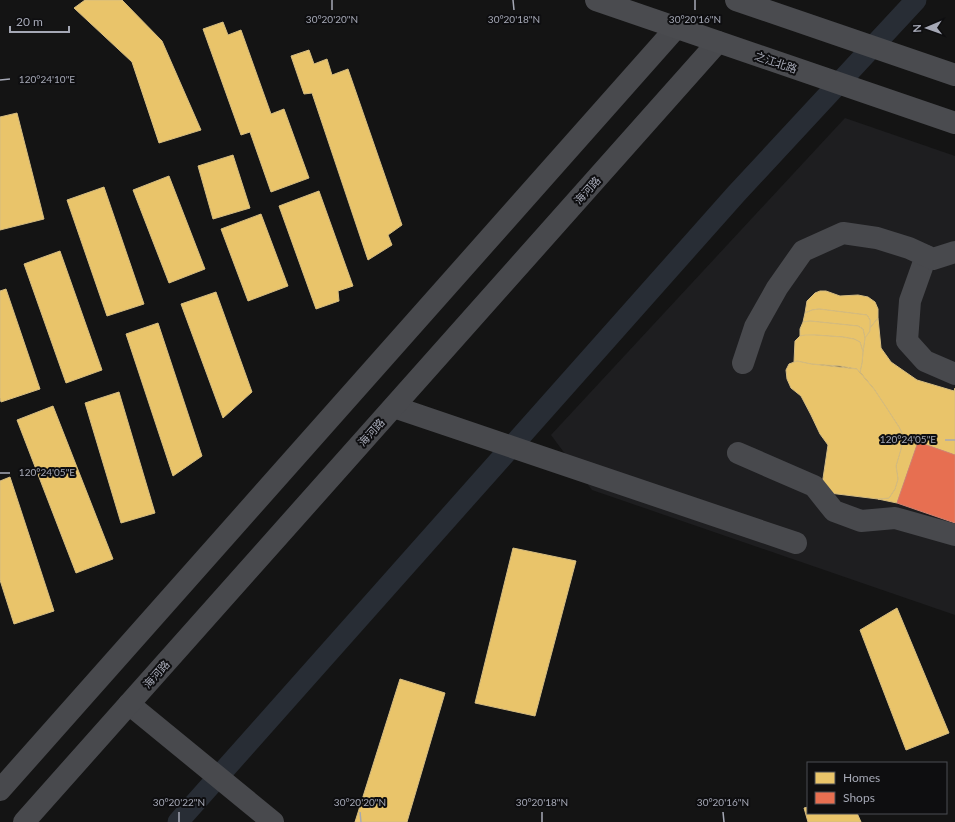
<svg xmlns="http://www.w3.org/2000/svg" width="955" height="822" viewBox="0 0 955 822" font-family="Lato,'Noto Sans SC',sans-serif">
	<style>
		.built { fill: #1e1e20 }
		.homes { fill: #e9c46a; stroke: #d5bc80 }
		.shops { fill: #e76f51; stroke: #d3806f }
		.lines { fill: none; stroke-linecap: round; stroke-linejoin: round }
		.canal { stroke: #282d35; stroke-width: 21 }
		.minor { stroke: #48494d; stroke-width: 22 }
		.major { stroke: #4a4b4f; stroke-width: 22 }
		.ticks { fill: none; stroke: #a5a8b5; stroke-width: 1.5 }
		.labels { text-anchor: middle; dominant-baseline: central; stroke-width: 4; stroke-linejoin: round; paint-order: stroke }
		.street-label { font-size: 11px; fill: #a5a8b5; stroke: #0e0e10 }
		.ticks-label { font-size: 10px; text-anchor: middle; fill: #a5a8b5; stroke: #0e0e10; stroke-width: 4; stroke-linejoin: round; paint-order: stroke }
	</style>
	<rect width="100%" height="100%" fill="#141414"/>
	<polygon class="built" points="845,118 955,156 955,615 592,490 551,435"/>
	<g class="homes">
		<polygon points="85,0 122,0 162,41 201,130 159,143 132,62 74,8"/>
		<polygon points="223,22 228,35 241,30 271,114 284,109 309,178 271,192 250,132 241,135 203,29"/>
		<polygon points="309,50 314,64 327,59 332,75 348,69 402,225 388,235 392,245 368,260 312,93 304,94 291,56"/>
		<polygon points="17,113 44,219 0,230 0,117"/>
		<polygon points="233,155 250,208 213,219 198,166"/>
		<polygon points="169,176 205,269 169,283 133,190"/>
		<polygon points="104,187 144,304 107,316 67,200"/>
		<polygon points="319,191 353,286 338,291 339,301 316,309 279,206"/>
		<polygon points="261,214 288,286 248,301 221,229"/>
		<polygon points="60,251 102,370 66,383 24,264"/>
		<polygon points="6,289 40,389 1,402 0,398 0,291"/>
		<polygon points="820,291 826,291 840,296 858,295 868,297 875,302 878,309 878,318 870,328 870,320 867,315 819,309 812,310 805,313 807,301 815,293"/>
		<polygon points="216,292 252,392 223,418 181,304"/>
		<polygon points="819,309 867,315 870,320 870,331 864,343 865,338 863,329 858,326 810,321 803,322 805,313 812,310"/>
		<polygon points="878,318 881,348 891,362 917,380 954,391 955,388 955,455 918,442 897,503 878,499 889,498 895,489 898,479 896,466 901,449 903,435 899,427 874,389 860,372 862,363 863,352 865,338 870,331 870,328"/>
		<polygon points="810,321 858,326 863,329 865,338 863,352 860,342 854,339 843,337 815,335 800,336 800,329 803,322"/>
		<polygon points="158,323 202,456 173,476 126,334"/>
		<polygon points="805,335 815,335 843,337 854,339 860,342 863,352 862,363 860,372 857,369 840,366 811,364 797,361 794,362 795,341 800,336"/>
		<polygon points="797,361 811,364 857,369 874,389 886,407 899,427 903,435 901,449 896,466 898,479 895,489 889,498 878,499 821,492 828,445 820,434 811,415 801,396 791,388 787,379 786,370 789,364"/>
		<polygon points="119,392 155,513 121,523 85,403"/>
		<polygon points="53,406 113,559 76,573 17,420"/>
		<polygon points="10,477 54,611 14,624 0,580 0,481"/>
		<polygon points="513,548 576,561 535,716 475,703"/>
		<polygon points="897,608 949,733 906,750 860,630"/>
		<polygon points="400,679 445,693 407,822 355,822"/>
		<polygon points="808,807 808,813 857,813 861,822 808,822 804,808"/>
	</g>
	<polygon class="shops" points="918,442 955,455 955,523 897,503"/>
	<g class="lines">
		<polyline class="canal" points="178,822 736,194 916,0"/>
		<g class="minor">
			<polyline points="926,256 910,301 907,341 925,361 955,374"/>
			<polyline points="743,363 755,327 777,288 803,251 843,233 877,238 909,248 933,259 955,252"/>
			<polyline points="394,407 796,543"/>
			<polyline points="738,453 814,486 834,511 861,521 895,518 955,535"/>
			<polyline points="129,704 273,822"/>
			<polyline points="0,790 676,28"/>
			<polyline points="24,822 718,42"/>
		</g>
		<g class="major">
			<polyline points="596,0 955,123"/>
			<polyline points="736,0 955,75"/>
		</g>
	</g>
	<path class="ticks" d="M332 0V10M513 0 514 10M695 0V10M0 80 10 79M945 440H955M0 473H10M179 812V822M360 812 361 822M542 812V822M723 812 724 822"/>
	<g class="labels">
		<g class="street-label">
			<text transform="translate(776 62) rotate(19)">之江北路</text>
			<text transform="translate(587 190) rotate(-48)">海河路</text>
			<text transform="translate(371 432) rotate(-48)">海河路</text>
			<text transform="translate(156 674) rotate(-48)">海河路</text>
		</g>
	</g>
	<g class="ticks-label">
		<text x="332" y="23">30°20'20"N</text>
		<text x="514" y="23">30°20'18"N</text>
		<text x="695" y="23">30°20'16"N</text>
		<text x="47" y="83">120°24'10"E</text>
		<text x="908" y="443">120°24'05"E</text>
		<text x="47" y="476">120°24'05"E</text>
		<text x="179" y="806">30°20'22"N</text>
		<text x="360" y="806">30°20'20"N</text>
		<text x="542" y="806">30°20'18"N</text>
		<text x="723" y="806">30°20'16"N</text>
	</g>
	<rect x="807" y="762" width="140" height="52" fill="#0e0e10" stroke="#4a4c52"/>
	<rect x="815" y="772" width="20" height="12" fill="#e9c46a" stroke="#4a4c52"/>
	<text x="843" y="782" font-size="12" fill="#a5a8b5">Homes</text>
	<rect x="815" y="792" width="20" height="12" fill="#e76f51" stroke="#4a4c52"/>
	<text x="843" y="802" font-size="12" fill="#a5a8b5">Shops</text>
	<g transform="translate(927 28) rotate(268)" stroke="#0e0e10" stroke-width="3" paint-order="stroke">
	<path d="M0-3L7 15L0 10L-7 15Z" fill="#a5a8b5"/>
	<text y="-6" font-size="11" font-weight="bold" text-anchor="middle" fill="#a5a8b5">N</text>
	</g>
	<path d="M10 26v6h59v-6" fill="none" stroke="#a5a8b5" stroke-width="2"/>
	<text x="16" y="26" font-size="12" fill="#a5a8b5" stroke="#0e0e10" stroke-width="3" paint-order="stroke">20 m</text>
</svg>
